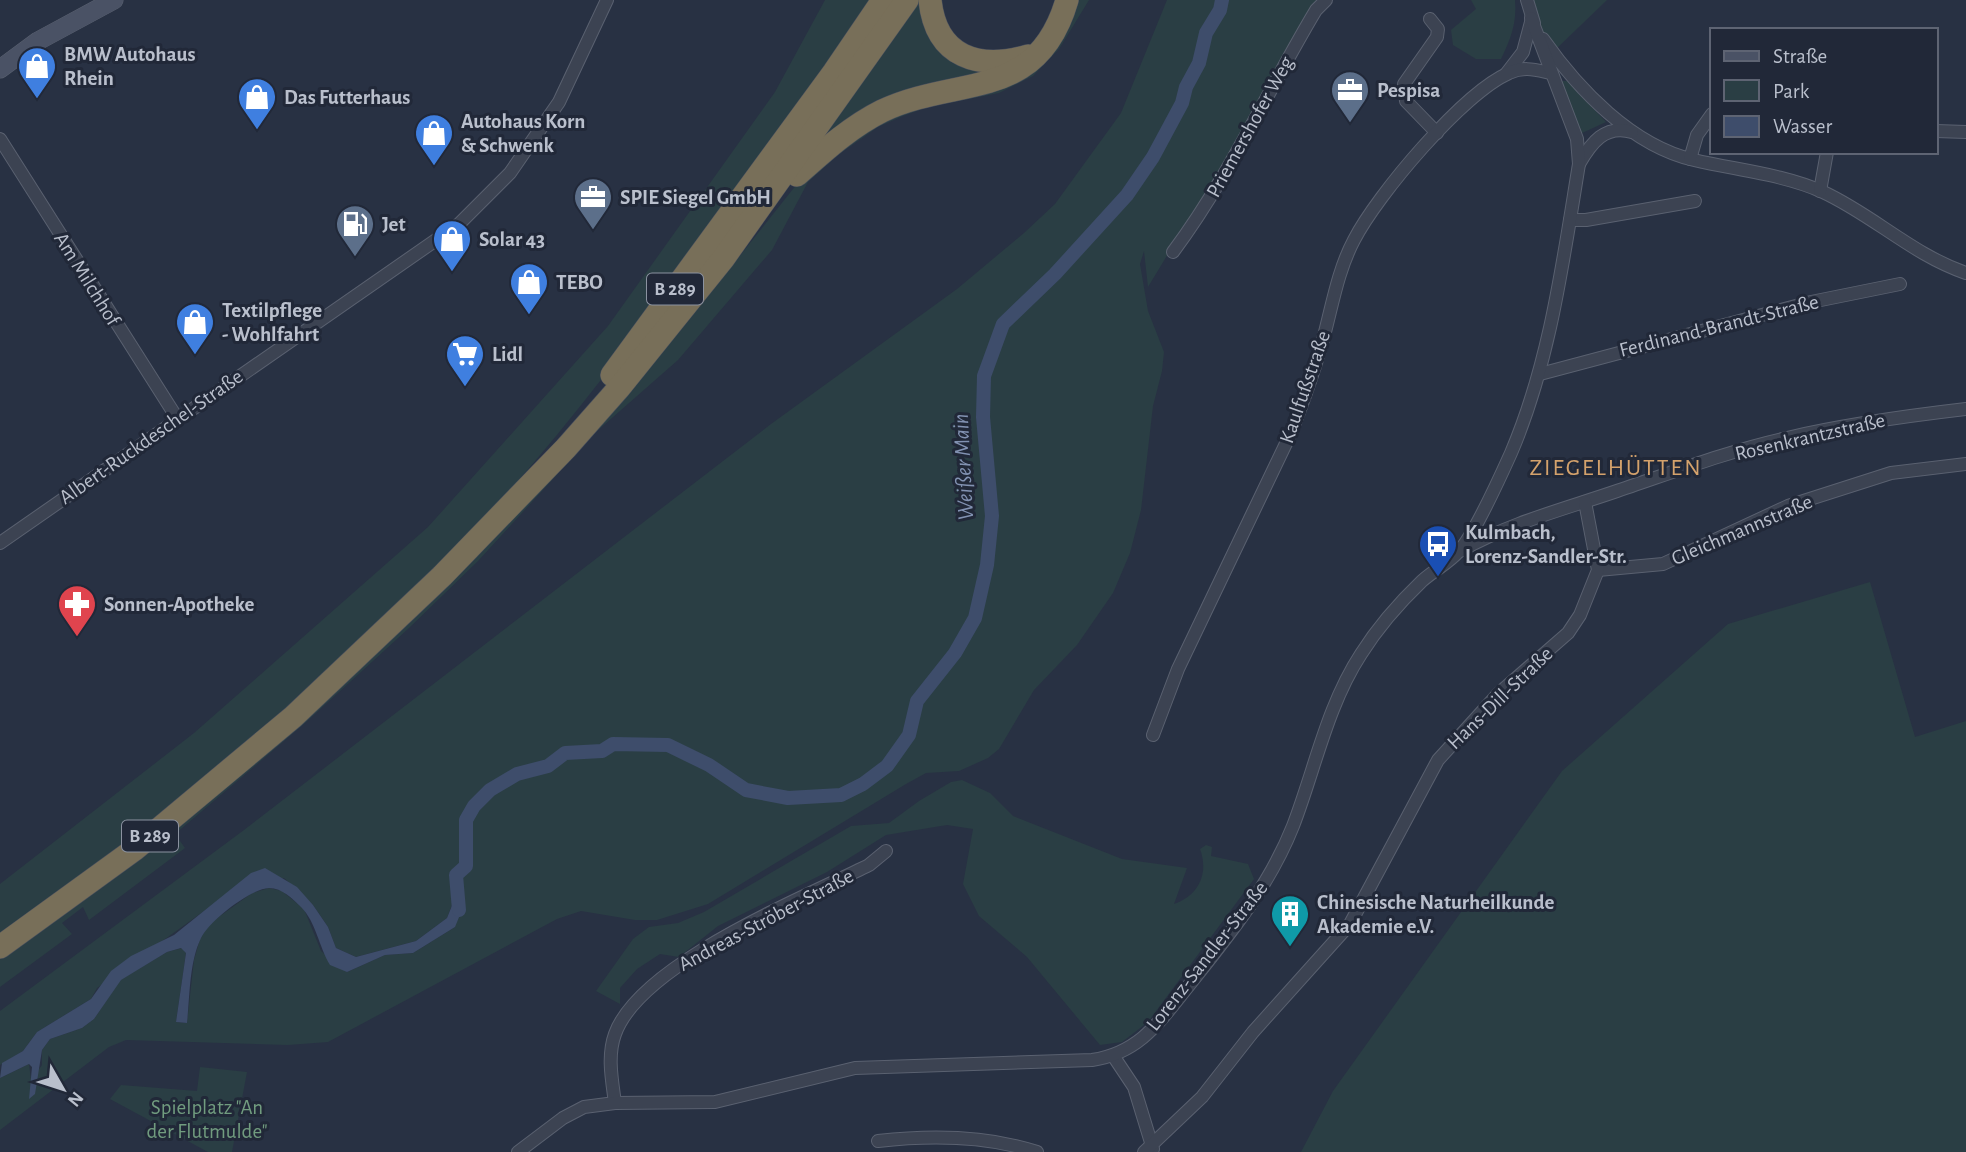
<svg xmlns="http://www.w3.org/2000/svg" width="1966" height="1152" viewBox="0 0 1966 1152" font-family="'Alegreya Sans',sans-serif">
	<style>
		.green { fill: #2a3e44 }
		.water { fill: #3e4d6b }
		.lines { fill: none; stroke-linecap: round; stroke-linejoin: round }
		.canal { stroke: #3e4d6b; stroke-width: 14 }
		.street-casing { stroke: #5a6170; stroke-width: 14 }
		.secondary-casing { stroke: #5a6170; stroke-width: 19 }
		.highway-casing { stroke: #474e5d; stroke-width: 24 }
		.street { stroke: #3c4352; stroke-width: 12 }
		.secondary { stroke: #4a5265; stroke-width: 18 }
		.highway { stroke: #786f59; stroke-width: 23 }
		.labels { text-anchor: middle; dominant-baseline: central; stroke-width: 6; stroke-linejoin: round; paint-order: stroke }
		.shield { fill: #212838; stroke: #8b92a0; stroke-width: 2 }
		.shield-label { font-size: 19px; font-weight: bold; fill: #b9bfcc }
		.poi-label { font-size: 21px; font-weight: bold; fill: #b9bfcc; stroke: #212838; text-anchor: start }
		.street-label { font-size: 21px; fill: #b9bfcc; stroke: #212838 }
		.park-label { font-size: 21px; fill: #719c7f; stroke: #212838 }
		.water-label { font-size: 23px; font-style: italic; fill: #8292b2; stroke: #212838 }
		.quarter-label { font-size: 24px; letter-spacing: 2px; fill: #d4a26c; stroke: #212838 }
	</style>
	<rect width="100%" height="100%" fill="#283143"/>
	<g class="green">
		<path d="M825 0H874C751 172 635 352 493 509 347 671 175 809 0 938V884L194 733 428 527 608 326 775 92Z"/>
		<polygon points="912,0 924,0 926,15 994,70 812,147"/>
		<polygon points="1076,0 1089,0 1059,49 1033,76 999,93 928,107 903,116 878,127 838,155 808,182 772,250 678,360 596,432 478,561 409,628 304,724 175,834 185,848 89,920 83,907 62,923 72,934 0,987 0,957 105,881 650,363 684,326 793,189 818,163 877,120 992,87"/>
		<polygon points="1167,0 1327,0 1316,10 1148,287 1144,251 1140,264 1148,311 1164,352 1162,371 1153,406 1141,510 1130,553 1113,593 1077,645 1034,690 999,749 988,758 959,771 926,773 906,784 708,904 657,920 635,920 581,911 557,919 328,1042 288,1045 126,1040 109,1047 0,1130 0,1078 29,1064 31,1080 42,1065 42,1050 50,1039 82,1028 94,1019 120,980 167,952 182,948 186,953 176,1022 187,1023 194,960 200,939 209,924 252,893 269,888 282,891 304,909 321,951 347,972 385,955 413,953 455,927 455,897 447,918 416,941 356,957 336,948 328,927 313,905 284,878 211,906 97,988 91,999 37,1032 23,1051 0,1065 0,1011 244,830 771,424 957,289 1024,233 1055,204 1121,113"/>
		<path d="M1471 0H1515C1517 23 1511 38 1501 59H1476L1453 45 1451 30 1476 9Z"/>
		<polygon points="1528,0 1607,0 1554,51 1531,18"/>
		<path d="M1562 81H1567L1606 122 1580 134C1577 124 1560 88 1562 81Z"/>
		<polygon points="1870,582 1915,737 1966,721 1966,1152 1301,1152 1333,1091 1562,771 1728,624"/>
		<path d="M962 780 990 793 1013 816 1122 859 1187 868 1174 904C1199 896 1209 873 1200 849L1206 845 1212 847 1211 856 1248 864 1254 879 1148 1022 1122 1042 1100 1045 1027 957 979 916 963 884 973 829 947 825 886 835 827 872 718 926 679 957 660 954 637 969 620 988V1004L596 991 633 939 649 927 678 923 704 912 851 826 889 823 919 801 951 782Z"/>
		<polygon points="200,1067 247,1072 232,1152 208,1152 110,1099 121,1085 197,1091"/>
	</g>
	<path class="water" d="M265 868 297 887 313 905 328 927 336 948 356 957 416 941 447 918 459 888 464 905 455 927 413 953 385 955 347 972 330 965C319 947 316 922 301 907 293 899 282 888 269 888 250 889 209 921 201 938 189 963 190 996 187 1023L176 1022 186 953 181 948 167 952 121 980 94 1019 82 1028 50 1039 42 1050 35 1094 29 1099 32 1067 29 1064 0 1078 2 1063 23 1051 37 1032 91 999 111 971 131 956 174 935 251 873Z"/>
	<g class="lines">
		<polyline class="canal" points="459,910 456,875 466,866 466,820 474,806 490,790 517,774 548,766 565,753 602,751 613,744 668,745 709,765 746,790 788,798 841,795 863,784 887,766 909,735 917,701 955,653 975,618 987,565 992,516 983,417 984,376 1003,324 1055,274 1127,195 1153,157 1182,103 1186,87 1199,63 1206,33 1220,10 1222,0"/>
		<defs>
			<g id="street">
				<polyline points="1527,0 1534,23"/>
				<polyline points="1430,19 1438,29 1437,37 1404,84 1406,101 1437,133"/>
				<path d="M1543 39C1578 89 1632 146 1694 160 1736 170 1783 174 1823 192 1873 215 1913 255 1966 273"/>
				<polyline points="1506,74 1523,52 1531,22"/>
				<polyline points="1936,131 1966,132"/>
				<polyline points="0,139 177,418"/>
				<polyline points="1690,159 1697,135 1712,114"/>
				<path d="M1579 164C1591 143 1605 124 1632 132"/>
				<polyline points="1820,191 1827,152"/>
				<polyline points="1570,220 1586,220 1695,201"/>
				<path d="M1173 252C1229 177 1268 90 1316 10L1326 0"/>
				<polyline points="1540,374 1811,302 1900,284"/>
				<polyline points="0,543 459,224 510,173 559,102 607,0"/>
				<path d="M1460 551C1510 523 1561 510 1614 492 1671 473 1728 451 1787 438 1846 424 1906 416 1966 409"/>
				<polyline points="1598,570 1663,564 1788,506 1891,473 1966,464"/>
				<path d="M1153 735 1178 669 1291 433C1304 400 1316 366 1325 332 1333 301 1339 268 1354 240 1377 195 1463 93 1509 73 1524 66 1536 70 1551 73"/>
				<polyline points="1114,1057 1134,1087 1153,1149"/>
				<path d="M615 1103C612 1080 607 1056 615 1034 640 964 803 898 869 865L886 851"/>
				<path d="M878 1141C931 1135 985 1135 1037 1152"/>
				<path d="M518 1152 563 1118 584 1107 615 1103 715 1102 855 1068 1092 1060C1138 1053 1158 1024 1186 989 1227 937 1268 889 1293 826 1315 769 1327 706 1361 654 1378 627 1399 603 1422 581 1434 570 1449 563 1459 551 1473 536 1502 473 1511 453 1550 362 1563 261 1579 164L1577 139 1531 18"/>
				<polyline points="1144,1152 1202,1097 1253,1032 1350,924 1438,760 1498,694 1568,633 1580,615 1598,570 1585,502"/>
			</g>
			<polyline id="secondary" points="0,69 38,41 114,0"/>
			<g id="highway">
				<path d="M930 0C936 58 979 70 1028 56"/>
				<path d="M797 175C824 151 850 127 882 111 958 75 1037 103 1067 0"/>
				<polyline points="612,375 834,72 883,0"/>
				<polyline points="0,947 135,849 293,717 442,576 566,448 619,388 723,259 907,0"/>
			</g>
		</defs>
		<use href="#street" class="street-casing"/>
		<use href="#secondary" class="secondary-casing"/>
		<use href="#highway" class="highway-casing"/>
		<use href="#street" class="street"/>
		<use href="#secondary" class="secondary"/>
		<use href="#highway" class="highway"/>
	</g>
	<defs>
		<symbol id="shop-pin" viewBox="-11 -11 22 30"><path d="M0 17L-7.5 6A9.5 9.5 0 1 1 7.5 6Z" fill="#3f7fe0" stroke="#212838"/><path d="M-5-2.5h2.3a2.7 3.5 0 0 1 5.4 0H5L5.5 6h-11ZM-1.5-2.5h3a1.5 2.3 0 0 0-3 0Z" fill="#fff"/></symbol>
		<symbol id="office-pin" viewBox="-11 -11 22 30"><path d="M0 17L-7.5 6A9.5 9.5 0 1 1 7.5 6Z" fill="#5c6f8a" stroke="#212838"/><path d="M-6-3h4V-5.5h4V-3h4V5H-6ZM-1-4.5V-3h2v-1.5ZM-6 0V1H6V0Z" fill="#fff"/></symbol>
		<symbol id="fuel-pin" viewBox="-11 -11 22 30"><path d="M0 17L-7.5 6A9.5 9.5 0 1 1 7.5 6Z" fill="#5c6f8a" stroke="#212838"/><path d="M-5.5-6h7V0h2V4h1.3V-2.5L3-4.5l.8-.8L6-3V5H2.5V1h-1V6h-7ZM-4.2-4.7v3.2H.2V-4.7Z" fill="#fff"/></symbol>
		<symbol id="supermarket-pin" viewBox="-11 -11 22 30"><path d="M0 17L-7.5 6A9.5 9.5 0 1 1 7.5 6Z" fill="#3f7fe0" stroke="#212838"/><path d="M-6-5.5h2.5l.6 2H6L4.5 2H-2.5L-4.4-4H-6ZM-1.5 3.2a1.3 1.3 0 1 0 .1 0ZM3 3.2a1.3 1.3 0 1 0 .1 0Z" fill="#fff"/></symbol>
		<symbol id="bus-pin" viewBox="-11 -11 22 30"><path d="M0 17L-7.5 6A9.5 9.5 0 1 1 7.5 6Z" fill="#1a4fb4" stroke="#212838"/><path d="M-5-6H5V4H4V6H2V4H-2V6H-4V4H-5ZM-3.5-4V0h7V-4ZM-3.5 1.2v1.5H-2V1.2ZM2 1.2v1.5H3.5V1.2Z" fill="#fff"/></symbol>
		<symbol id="pharmacy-pin" viewBox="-11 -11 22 30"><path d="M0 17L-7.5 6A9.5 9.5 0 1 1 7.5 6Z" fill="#e0444e" stroke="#212838"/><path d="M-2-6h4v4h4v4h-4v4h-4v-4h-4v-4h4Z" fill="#fff"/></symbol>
		<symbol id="building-pin" viewBox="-11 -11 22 30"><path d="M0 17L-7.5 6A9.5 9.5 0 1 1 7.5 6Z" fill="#0f9aa8" stroke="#212838"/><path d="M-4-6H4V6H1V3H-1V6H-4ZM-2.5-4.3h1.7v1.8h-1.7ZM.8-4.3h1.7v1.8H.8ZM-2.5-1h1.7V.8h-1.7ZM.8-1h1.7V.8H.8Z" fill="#fff"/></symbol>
	</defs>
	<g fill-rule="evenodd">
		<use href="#shop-pin" x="15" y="44" width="44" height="60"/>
		<use href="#office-pin" x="1328" y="68" width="44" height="60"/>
		<use href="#shop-pin" x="235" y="75" width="44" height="60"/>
		<use href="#shop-pin" x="412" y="111" width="44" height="60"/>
		<use href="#office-pin" x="571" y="175" width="44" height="60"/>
		<use href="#fuel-pin" x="333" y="202" width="44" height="60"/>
		<use href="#shop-pin" x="430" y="217" width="44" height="60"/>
		<use href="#shop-pin" x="507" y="260" width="44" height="60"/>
		<use href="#shop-pin" x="173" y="300" width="44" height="60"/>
		<use href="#supermarket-pin" x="443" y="332" width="44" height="60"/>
		<use href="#bus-pin" x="1416" y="522" width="44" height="60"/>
		<use href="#pharmacy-pin" x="55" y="582" width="44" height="60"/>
		<use href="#building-pin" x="1268" y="892" width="44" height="60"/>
	</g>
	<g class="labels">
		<g class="shield">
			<rect x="647" y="273.5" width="56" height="31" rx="5"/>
			<rect x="122" y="820.5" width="56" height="31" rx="5"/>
		</g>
		<g class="shield-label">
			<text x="675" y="289">B 289</text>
			<text x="150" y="836">B 289</text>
		</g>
		<g class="poi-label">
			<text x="64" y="54">BMW Autohaus<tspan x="64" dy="24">Rhein</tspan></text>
			<text x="1377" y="90">Pespisa</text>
			<text x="284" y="97">Das Futterhaus</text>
			<text x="461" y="121">Autohaus Korn<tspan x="461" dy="24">&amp; Schwenk</tspan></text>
			<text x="620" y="197">SPIE Siegel GmbH</text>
			<text x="382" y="224">Jet</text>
			<text x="479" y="239">Solar 43</text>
			<text x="556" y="282">TEBO</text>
			<text x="222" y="310">Textilpflege<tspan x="222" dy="24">- Wohlfahrt</tspan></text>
			<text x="492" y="354">Lidl</text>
			<text x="1465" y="532">Kulmbach,<tspan x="1465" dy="24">Lorenz-Sandler-Str.</tspan></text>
			<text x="104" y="604">Sonnen-Apotheke</text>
			<text x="1317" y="902">Chinesische Naturheilkunde<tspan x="1317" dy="24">Akademie e.V.</tspan></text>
		</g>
		<g class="street-label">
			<text transform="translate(1250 127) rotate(-61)">Priemershofer Weg</text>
			<text transform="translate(87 279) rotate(58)">Am Milchhof</text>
			<text transform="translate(1719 326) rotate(-14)">Ferdinand-Brandt-Straße</text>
			<text transform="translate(1305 387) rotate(-71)">Kaulfußstraße</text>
			<text transform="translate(151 437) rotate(-35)">Albert-Ruckdeschel-Straße</text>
			<text transform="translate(1810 437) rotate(-13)">Rosenkrantzstraße</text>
			<text transform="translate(1742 530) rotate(-23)">Gleichmannstraße</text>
			<text transform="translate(1500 698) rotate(-44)">Hans-Dill-Straße</text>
			<text transform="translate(766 920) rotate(-28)">Andreas-Ströber-Straße</text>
			<text transform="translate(1207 956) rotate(-52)">Lorenz-Sandler-Straße</text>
		</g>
		<g class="park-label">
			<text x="207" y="1107">Spielplatz "An<tspan x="207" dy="24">der Flutmulde"</tspan></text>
		</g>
		<g class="water-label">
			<text transform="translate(964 467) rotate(-93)">Weißer Main</text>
		</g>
		<g class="quarter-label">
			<text x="1616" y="468">ZIEGELHÜTTEN</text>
		</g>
	</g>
	<rect x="1710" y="28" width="228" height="126" fill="#212838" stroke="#5e6473" stroke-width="2"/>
	<rect x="1724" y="51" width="35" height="10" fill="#4a5265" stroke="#5e6473" stroke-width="2"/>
	<text x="1773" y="63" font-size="21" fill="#b9bfcc">Straße</text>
	<rect x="1724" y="80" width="35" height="21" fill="#2a3e44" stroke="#5e6473" stroke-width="2"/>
	<text x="1773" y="98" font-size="21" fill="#b9bfcc">Park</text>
	<rect x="1724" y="116" width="35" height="21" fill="#3e4d6b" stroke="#5e6473" stroke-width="2"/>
	<text x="1773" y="133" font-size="21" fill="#b9bfcc">Wasser</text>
	<g transform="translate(63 1089) rotate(129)" stroke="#212838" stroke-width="5" paint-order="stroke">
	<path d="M0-5L12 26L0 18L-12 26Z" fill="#b9bfcc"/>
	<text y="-10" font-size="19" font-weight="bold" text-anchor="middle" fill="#b9bfcc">N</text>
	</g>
</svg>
